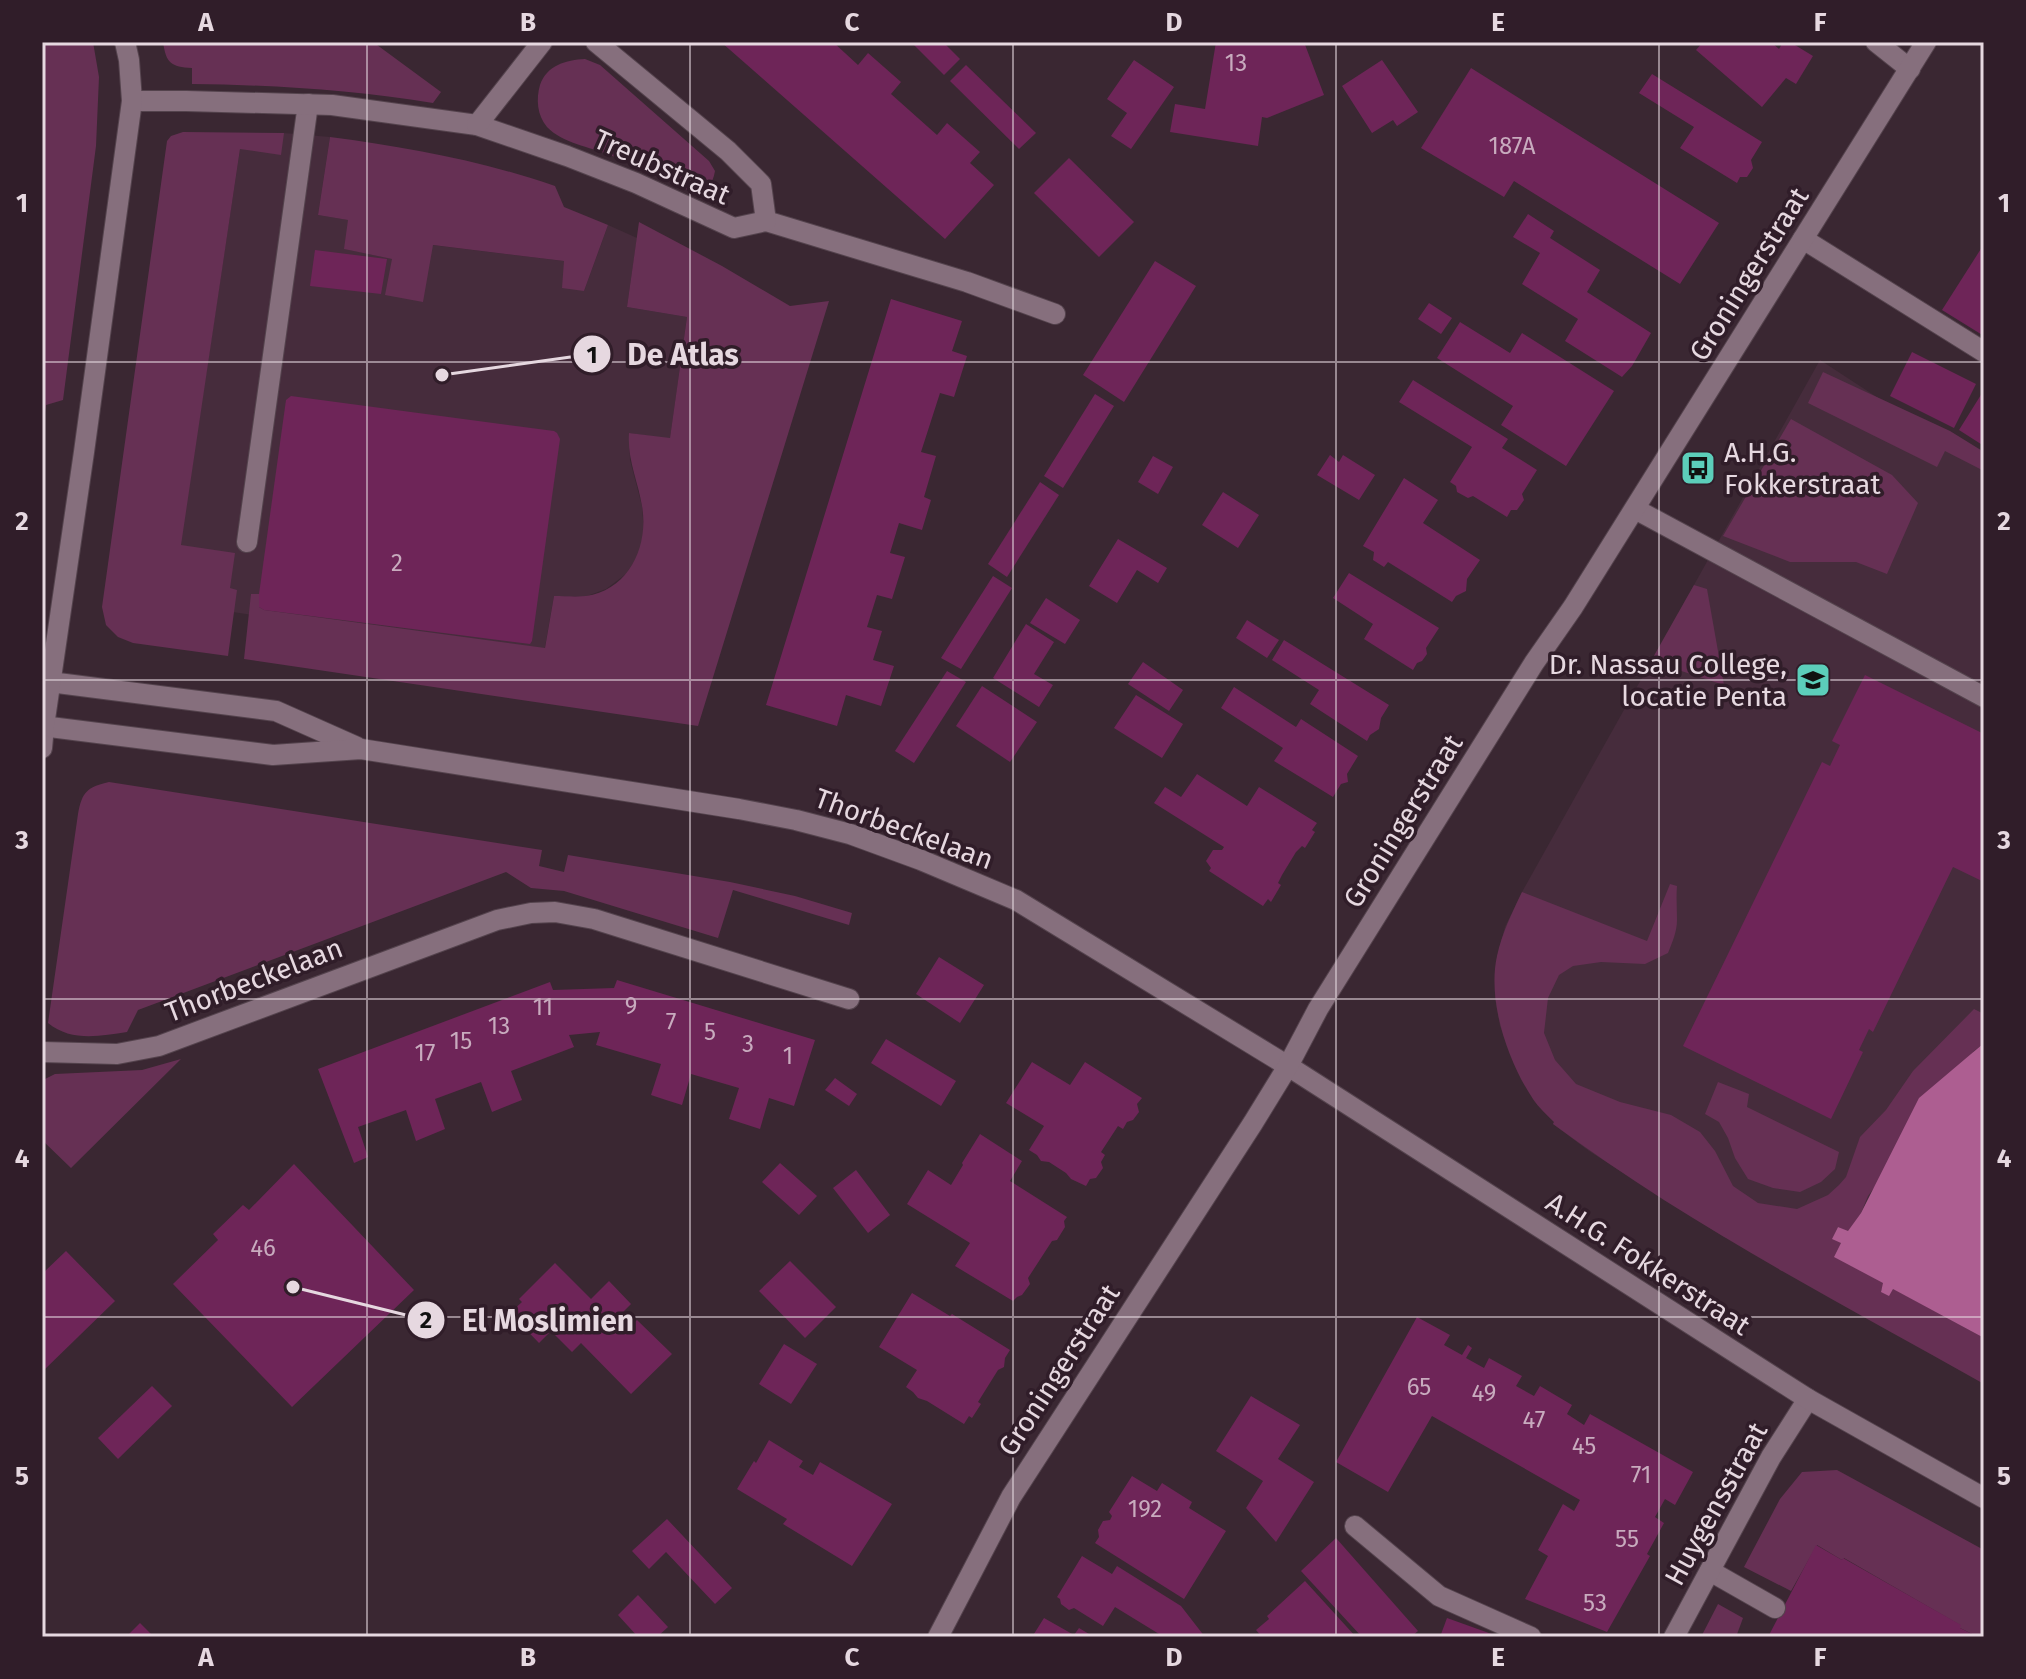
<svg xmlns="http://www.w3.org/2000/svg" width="2026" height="1679" viewBox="0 0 2026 1679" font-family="'Fira Sans',sans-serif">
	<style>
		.built { fill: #462c3c }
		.green { fill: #663054 }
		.water { fill: #ad5e91 }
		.building { fill: #6e2558 }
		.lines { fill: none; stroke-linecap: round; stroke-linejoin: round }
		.lane-casing { stroke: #54434d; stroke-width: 22 }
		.street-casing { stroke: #54434d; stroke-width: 22 }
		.secondary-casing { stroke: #54434d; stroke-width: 22 }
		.lane { stroke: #866f7d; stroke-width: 20 }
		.street { stroke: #866f7d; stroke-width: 20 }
		.secondary { stroke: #866f7d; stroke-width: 20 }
		.grid { fill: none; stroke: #e6d8e0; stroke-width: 2; stroke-opacity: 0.55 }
		.labels { text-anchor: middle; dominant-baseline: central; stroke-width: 7; stroke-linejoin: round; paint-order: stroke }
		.number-label { font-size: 24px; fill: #c8abbe }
		.street-label { font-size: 28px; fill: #e6d8e0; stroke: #301d29 }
		.poi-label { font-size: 28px; fill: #e6d8e0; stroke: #301d29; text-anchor: start }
		.leader { fill: none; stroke: #e6d8e0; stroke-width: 3 }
		.callout-dot { fill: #e6d8e0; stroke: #301d29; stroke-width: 3 }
		.mark-label { font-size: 24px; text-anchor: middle; font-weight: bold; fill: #111 }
		.callout-label { font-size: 30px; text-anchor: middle; font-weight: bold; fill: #e6d8e0; stroke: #301d29; stroke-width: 7; stroke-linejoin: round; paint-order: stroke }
		.neatline { fill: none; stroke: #e6d8e0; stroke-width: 3 }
		.grid-label { font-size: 26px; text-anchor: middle; font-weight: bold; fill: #e6d8e0 }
	</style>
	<rect width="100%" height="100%" fill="#3a2732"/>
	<g class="built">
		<polygon points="284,133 330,137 318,215 349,220 345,249 393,259 386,295 432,245 564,261 584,291 608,225 637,238 627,307 687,317 670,439 629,433 630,460 642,506 644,534 638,556 626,574 606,589 587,596 554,596 543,658 226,611 180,546 240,149"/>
		<polygon points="1820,360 1984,467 1984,1344 1724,1237 1589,1151 1553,1124 1554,1122 1534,1101 1509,1050 1500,1026 1495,998 1495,975 1497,957 1505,927 1522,892"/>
	</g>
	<g class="green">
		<polygon points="42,42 93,42 99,77 96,146 63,400 46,405 42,435"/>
		<path d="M163 42H373L441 92 433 103C353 90 273 85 192 84V68C171 67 166 63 163 42Z"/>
		<path d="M585 59 600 65 709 161 715 171C712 187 706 193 690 191 663 179 637 166 610 155 590 147 562 143 547 127 537 115 536 99 540 85 547 65 566 60 585 59Z"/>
		<polygon points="183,132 284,133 281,155 240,149 181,545 235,553 230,588 237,590 228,656 133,643 118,637 106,625 102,607 167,141 171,136"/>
		<path d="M330 137C406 147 483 161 555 186L564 207 608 225 584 291 562 288 564 261 433 245 423 302 385 295 392 259 344 249 348 220 318 215Z"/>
		<path d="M639 222 722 266 790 306 829 301 698 726 244 659 251 594H259V607L264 610 545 648 554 596C564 596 575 597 586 596 629 590 649 546 642 506 638 481 627 459 629 433L670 438 687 317 627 307Z"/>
		<polygon points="1823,372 1950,431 1984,452 1984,471 1945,451 1937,467 1808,403"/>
		<polygon points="1791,419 1892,475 1918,503 1887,574 1856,562 1790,562 1723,536"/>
		<polygon points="1694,585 1707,589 1724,685 1651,661"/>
		<path d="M109 782 542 850 539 866 564 872 568 855 730 882 795 896 852 913 849 925 733 890 718 938 564 891 531 888 506 872 138 1010 127 1032C100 1036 71 1042 48 1023L78 814C82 792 87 787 109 782Z"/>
		<path d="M1670 884 1677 886C1676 898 1677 909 1677 920 1677 932 1672 943 1668 953L1645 964 1601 962 1573 966 1559 975 1548 998 1544 1033 1555 1060 1576 1084 1620 1102 1671 1115 1700 1132 1715 1151 1733 1186 1758 1203 1797 1209 1828 1195 1839 1185 1846 1177 1860 1137 1886 1110 1913 1071 1974 1009 1984 1014V1043L1974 1051 1868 1196 1861 1213 1848 1232 1838 1227 1833 1238 1842 1243 1835 1257 1884 1283 1881 1291 1892 1288 1984 1338V1384C1838 1302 1688 1224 1553 1124L1554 1122C1547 1115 1539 1108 1533 1099 1508 1062 1487 1001 1497 956 1502 933 1512 913 1522 892L1647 941Z"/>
		<polygon points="181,1059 71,1168 42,1140 42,1091 45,1079 55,1074 142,1070"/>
		<polygon points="1718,1082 1749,1094 1747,1107 1839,1152 1835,1169 1821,1182 1800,1192 1773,1188 1748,1179 1735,1158 1728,1138 1719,1122 1705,1114"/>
		<polygon points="1837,1470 1984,1550 1984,1637 1978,1637 1960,1628 1960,1625 1844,1558 1842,1560 1817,1545 1791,1591 1744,1567 1780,1499 1802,1472"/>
		<polygon points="1718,1604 1743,1618 1736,1637 1701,1637"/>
	</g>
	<polygon class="water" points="1984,1043 1984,1338 1893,1289 1889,1296 1881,1292 1883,1283 1834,1257 1841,1243 1832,1239 1838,1227 1848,1231 1861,1213 1919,1098"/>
	<g class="building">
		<polygon points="721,42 833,42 858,65 868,53 901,82 891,94 937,135 947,123 980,152 970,163 994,185 945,239"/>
		<polygon points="911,42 943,42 960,59 944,75"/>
		<polygon points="1216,42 1304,42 1324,95 1267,118 1262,117 1258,146 1170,132 1175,104 1205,109"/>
		<polygon points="1703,42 1771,42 1779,49 1783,42 1790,42 1813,56 1796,84 1786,78 1762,107 1696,50"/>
		<polygon points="1134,60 1174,87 1131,149 1111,136 1127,113 1107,99"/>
		<polygon points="1382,60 1418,112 1397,126 1393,120 1372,133 1342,86"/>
		<polygon points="966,65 1036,133 1019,149 950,81"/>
		<polygon points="1471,68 1719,223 1680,284 1514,181 1504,197 1421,148"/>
		<polygon points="1652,74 1762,142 1751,160 1753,168 1747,177 1740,177 1737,183 1680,148 1694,127 1639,93"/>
		<polygon points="1069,158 1134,222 1099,257 1034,193"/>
		<polygon points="1528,214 1554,231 1550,238 1600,270 1587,292 1651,333 1632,366 1622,377 1565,341 1578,319 1522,284 1540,253 1513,237"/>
		<polygon points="1984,244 1984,336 1942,310"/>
		<polygon points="315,250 387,259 381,294 310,286"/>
		<polygon points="1155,261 1196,286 1124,402 1083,375"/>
		<polygon points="891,299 962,321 952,351 967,356 954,397 940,393 921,452 936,456 924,497 931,500 922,530 899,523 890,553 905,557 892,599 877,595 867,627 882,631 873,660 894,666 881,706 846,695 837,726 766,705"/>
		<polygon points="1429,303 1452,318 1441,334 1418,319"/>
		<polygon points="1460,322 1510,353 1522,333 1614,391 1566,466 1501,425 1513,406 1437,358"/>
		<polygon points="1912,352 1976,384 1954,428 1890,396"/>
		<polygon points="1413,380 1508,439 1502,448 1537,470 1522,494 1524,500 1517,510 1511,510 1507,517 1473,496 1468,498 1457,492 1456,486 1450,482 1472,447 1399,402"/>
		<polygon points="1984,390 1984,446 1959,430"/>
		<polygon points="1095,394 1114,406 1063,488 1044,476"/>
		<polygon points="291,396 554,431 557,433 560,439 532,641 530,644 264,610 259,607 259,594 286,400"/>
		<polygon points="1330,455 1339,462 1343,455 1375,475 1359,500 1317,475"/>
		<polygon points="1153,456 1173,467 1158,494 1138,482"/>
		<polygon points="1404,478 1438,500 1423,523 1480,560 1467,579 1466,591 1456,596 1452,602 1388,562 1384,567 1373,560 1374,552 1363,546"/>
		<polygon points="1040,482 1059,495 1007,577 988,564"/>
		<polygon points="1223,492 1259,515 1238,548 1202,525"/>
		<polygon points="1118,539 1167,568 1158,583 1137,570 1117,603 1089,586"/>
		<polygon points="1349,573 1439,628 1426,648 1427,654 1422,661 1417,663 1413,670 1364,639 1373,624 1333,598"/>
		<polygon points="993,576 1012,588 961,669 941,658"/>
		<polygon points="1046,598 1080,620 1065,644 1030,623"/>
		<polygon points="1247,620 1279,640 1267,658 1236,638"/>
		<polygon points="1026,624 1054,642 1034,674 1053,685 1039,707 993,678"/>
		<polygon points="1284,640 1389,705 1381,718 1379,729 1370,735 1367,741 1310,704 1319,690 1272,660"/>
		<polygon points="1143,662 1183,690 1169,711 1128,684"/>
		<polygon points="947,671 966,682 914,763 895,751"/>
		<polygon points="1865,675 1984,734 1984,882 1953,867 1873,1032 1869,1029 1859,1050 1863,1052 1831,1119 1683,1046 1822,762 1830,766 1840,745 1832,741"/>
		<polygon points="982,686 1037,722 1010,762 956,726"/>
		<polygon points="1234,687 1296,727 1301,719 1358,756 1347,774 1348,782 1341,784 1333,797 1274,761 1283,748 1221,708"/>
		<polygon points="1136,695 1183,724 1162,758 1114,728"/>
		<polygon points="1197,774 1247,806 1259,787 1317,823 1312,830 1315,832 1305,848 1302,846 1296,852 1282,875 1278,883 1281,885 1271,902 1268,899 1263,906 1209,871 1211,868 1206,861 1213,850 1222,850 1224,847 1154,803 1165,787 1181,797"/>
		<polygon points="939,957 984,985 960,1023 916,994"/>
		<polygon points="617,980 815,1040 794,1106 769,1098 760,1129 729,1119 739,1088 691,1074 682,1105 666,1100 651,1095 661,1064 596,1045 600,1032 569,1035 574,1047 511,1071 522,1100 492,1112 481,1082 435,1099 445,1129 416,1141 406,1110 358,1127 368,1157 354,1163 318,1069 550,982 553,990 614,988"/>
		<polygon points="886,1039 956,1081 941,1106 871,1063"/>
		<polygon points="1032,1062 1070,1085 1085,1062 1142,1098 1137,1104 1139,1112 1133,1120 1127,1122 1123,1129 1118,1126 1101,1152 1105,1155 1101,1162 1103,1168 1096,1178 1090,1179 1086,1186 1071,1179 1066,1173 1049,1162 1041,1161 1037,1155 1029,1150 1044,1126 1006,1103"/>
		<polygon points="835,1078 857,1094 849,1106 825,1090"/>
		<polygon points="980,1134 1022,1161 1010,1181 1067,1217 1064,1221 1065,1227 1057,1240 1052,1241 1028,1278 1030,1284 1022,1295 1017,1297 1013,1301 955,1266 970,1243 907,1204 928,1170 951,1185 963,1165 962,1163"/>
		<polygon points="780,1163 817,1196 799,1215 762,1182"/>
		<polygon points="294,1164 414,1290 292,1407 173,1284 218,1240 213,1234 243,1205 249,1210"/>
		<polygon points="856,1170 890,1215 868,1233 833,1188"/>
		<polygon points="66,1251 115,1301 42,1372 42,1274"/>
		<polygon points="790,1261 836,1307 805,1338 759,1291"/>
		<polygon points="555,1263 591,1299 609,1281 631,1304 621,1314 632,1325 637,1320 672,1354 631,1394 581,1343 572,1352 551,1331 539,1343 510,1313 522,1302 519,1299"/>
		<polygon points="912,1293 950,1316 952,1314 1010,1350 1005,1358 1004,1367 998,1370 978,1402 981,1404 972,1418 969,1416 964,1424 927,1401 918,1398 913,1392 906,1387 917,1370 879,1347"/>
		<polygon points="1417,1317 1450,1335 1444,1345 1462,1355 1468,1345 1472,1348 1466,1358 1484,1368 1489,1358 1522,1376 1516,1386 1534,1396 1540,1386 1572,1405 1567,1414 1584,1425 1590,1414 1693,1472 1675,1505 1665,1499 1655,1517 1664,1523 1647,1554 1650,1556 1607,1632 1525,1599 1548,1556 1538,1550 1563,1504 1574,1511 1580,1500 1432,1416 1388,1492 1336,1462"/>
		<polygon points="784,1344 817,1364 791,1404 759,1384"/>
		<polygon points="152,1386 172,1406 118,1459 98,1438"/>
		<polygon points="1251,1396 1300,1425 1278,1459 1314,1482 1276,1542 1246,1508 1263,1481 1216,1451"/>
		<polygon points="769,1440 803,1461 799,1467 813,1475 820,1462 892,1504 852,1566 783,1524 787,1519 737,1489 754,1461 756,1463"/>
		<polygon points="1132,1476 1157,1491 1162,1483 1192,1502 1189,1508 1226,1531 1184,1599 1095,1543 1099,1537 1098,1530 1103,1521 1110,1520 1112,1516 1109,1512"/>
		<polygon points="667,1519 732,1588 715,1604 666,1552 649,1569 632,1551"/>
		<polygon points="1336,1538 1418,1631 1411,1637 1362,1637 1301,1571"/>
		<polygon points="1816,1545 1842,1560 1843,1558 1961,1625 1960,1628 1978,1637 1768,1637"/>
		<polygon points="1082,1556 1112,1574 1117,1566 1181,1606 1205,1637 1164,1637 1115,1607 1103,1626 1074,1608 1069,1610 1061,1604 1060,1599 1057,1597"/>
		<polygon points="1305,1581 1356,1637 1262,1637 1256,1630 1269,1619 1267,1616"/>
		<polygon points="638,1595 668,1627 657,1637 638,1637 618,1615"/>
		<polygon points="1044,1618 1074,1635 1079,1628 1094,1637 1032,1637"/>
		<polygon points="1447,1618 1500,1637 1440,1637"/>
		<polygon points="140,1623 154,1637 126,1637"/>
	</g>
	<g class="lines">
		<defs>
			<g id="lane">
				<polyline points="766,221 967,282 1055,314"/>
				<polyline points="1803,239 1984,352"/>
				<polyline points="1635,509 1984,697"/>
				<polyline points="247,542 308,104"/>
				<polyline points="1355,1526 1439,1596 1531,1637"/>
				<polyline points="1710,1571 1775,1608"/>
			</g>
			<g id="street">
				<polyline points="1876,42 1910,69"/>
				<polyline points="132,101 186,101 332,105 477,125 567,156 636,183 734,228 766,221 761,184 728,151 596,42"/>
				<polyline points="477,125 542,42"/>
				<polyline points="42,748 44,726"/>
				<polyline points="42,1052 117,1054 159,1046 497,920 531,913 555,912 594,919 849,999"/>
				<polyline points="1674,1637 1771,1457 1808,1399"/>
			</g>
			<g id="secondary">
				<polyline points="42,681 276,711 357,747"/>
				<polyline points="42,726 273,755 361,749 739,809 796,820 850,834 921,860 1016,900 1288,1066 1808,1399 1984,1498"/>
				<polyline points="44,726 84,452 132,101 129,60 125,42"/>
				<polyline points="938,1637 1011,1497 1253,1123 1288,1066 1318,1009 1534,663 1573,607 1926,42"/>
			</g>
		</defs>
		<use href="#lane" class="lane-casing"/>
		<use href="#street" class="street-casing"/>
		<use href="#secondary" class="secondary-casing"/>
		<use href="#lane" class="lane"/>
		<use href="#street" class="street"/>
		<use href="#secondary" class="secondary"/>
	</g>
	<path class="grid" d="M367 42V1637M690 42V1637M1013 42V1637M1336 42V1637M1659 42V1637M42 362H1984M42 680H1984M42 999H1984M42 1317H1984"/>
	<defs>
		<symbol id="bus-square" viewBox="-11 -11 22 22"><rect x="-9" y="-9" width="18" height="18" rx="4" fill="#5cceba" stroke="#301d29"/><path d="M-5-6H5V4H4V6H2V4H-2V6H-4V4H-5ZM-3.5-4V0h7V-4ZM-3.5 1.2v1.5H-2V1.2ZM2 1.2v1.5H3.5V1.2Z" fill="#111"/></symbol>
		<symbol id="school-square" viewBox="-11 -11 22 22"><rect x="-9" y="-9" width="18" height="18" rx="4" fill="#5cceba" stroke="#301d29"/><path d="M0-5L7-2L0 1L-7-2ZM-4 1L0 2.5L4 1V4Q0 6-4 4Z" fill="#111"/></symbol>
	</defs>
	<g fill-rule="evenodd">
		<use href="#bus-square" x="1678" y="448" width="40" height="40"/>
		<use href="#school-square" x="1793" y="660" width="40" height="40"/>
	</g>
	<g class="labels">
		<g class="number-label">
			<text x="1236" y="63">13</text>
			<text x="1512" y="146">187A</text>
			<text x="397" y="563">2</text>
			<text x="631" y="1006">9</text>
			<text x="543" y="1007">11</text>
			<text x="671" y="1022">7</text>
			<text x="499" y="1026">13</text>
			<text x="710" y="1032">5</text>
			<text x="461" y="1041">15</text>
			<text x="748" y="1044">3</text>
			<text x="425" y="1053">17</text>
			<text x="788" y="1056">1</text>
			<text x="263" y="1248">46</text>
			<text x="1419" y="1387">65</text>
			<text x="1484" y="1393">49</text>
			<text x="1534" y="1420">47</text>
			<text x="1584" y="1446">45</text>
			<text x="1641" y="1475">71</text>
			<text x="1145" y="1509">192</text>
			<text x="1627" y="1539">55</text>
			<text x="1595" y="1603">53</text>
		</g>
		<g class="street-label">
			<text transform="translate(662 167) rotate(24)">Treubstraat</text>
			<text transform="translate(1749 274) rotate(-58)">Groningerstraat</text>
			<text transform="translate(1403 821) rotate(-58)">Groningerstraat</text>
			<text transform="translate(904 829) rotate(20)">Thorbeckelaan</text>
			<text transform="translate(254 980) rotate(-21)">Thorbeckelaan</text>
			<text transform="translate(1648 1264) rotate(33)">A.H.G. Fokkerstraat</text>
			<text transform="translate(1059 1370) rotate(-57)">Groningerstraat</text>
			<text transform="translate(1716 1504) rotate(-61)">Huygensstraat</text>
		</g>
		<g class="poi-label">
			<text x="1724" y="452">A.H.G.<tspan x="1724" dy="32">Fokkerstraat</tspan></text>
			<text x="1787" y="664" text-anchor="end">Dr. Nassau College,<tspan x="1787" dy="32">locatie Penta</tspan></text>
		</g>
	</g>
	<path class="leader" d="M442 375L592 354M293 1287L426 1320"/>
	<g class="callout-dot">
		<circle cx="442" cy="375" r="8"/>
		<circle cx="293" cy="1287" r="8"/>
		<circle cx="592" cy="354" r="20"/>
		<circle cx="426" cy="1320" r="20"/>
	</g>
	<g class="mark-label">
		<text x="592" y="363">1</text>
		<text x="426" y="1328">2</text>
	</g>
	<g class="callout-label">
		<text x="683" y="365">De Atlas</text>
		<text x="548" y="1331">El Moslimien</text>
	</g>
	<rect width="2026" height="1679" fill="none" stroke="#301d29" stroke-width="88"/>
	<rect x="44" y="44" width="1938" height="1591" class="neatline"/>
	<g class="grid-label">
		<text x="206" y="31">A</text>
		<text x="528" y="31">B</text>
		<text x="852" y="31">C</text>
		<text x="1174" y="31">D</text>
		<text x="1498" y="31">E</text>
		<text x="1820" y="31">F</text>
		<text x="22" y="212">1</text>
		<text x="2004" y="212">1</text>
		<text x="22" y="530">2</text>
		<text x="2004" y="530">2</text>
		<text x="22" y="849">3</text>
		<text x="2004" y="849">3</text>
		<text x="22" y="1167">4</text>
		<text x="2004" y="1167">4</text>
		<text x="22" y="1485">5</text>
		<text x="2004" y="1485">5</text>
		<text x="206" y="1666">A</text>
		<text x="528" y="1666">B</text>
		<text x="852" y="1666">C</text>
		<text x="1174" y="1666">D</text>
		<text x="1498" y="1666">E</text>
		<text x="1820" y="1666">F</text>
	</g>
</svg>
